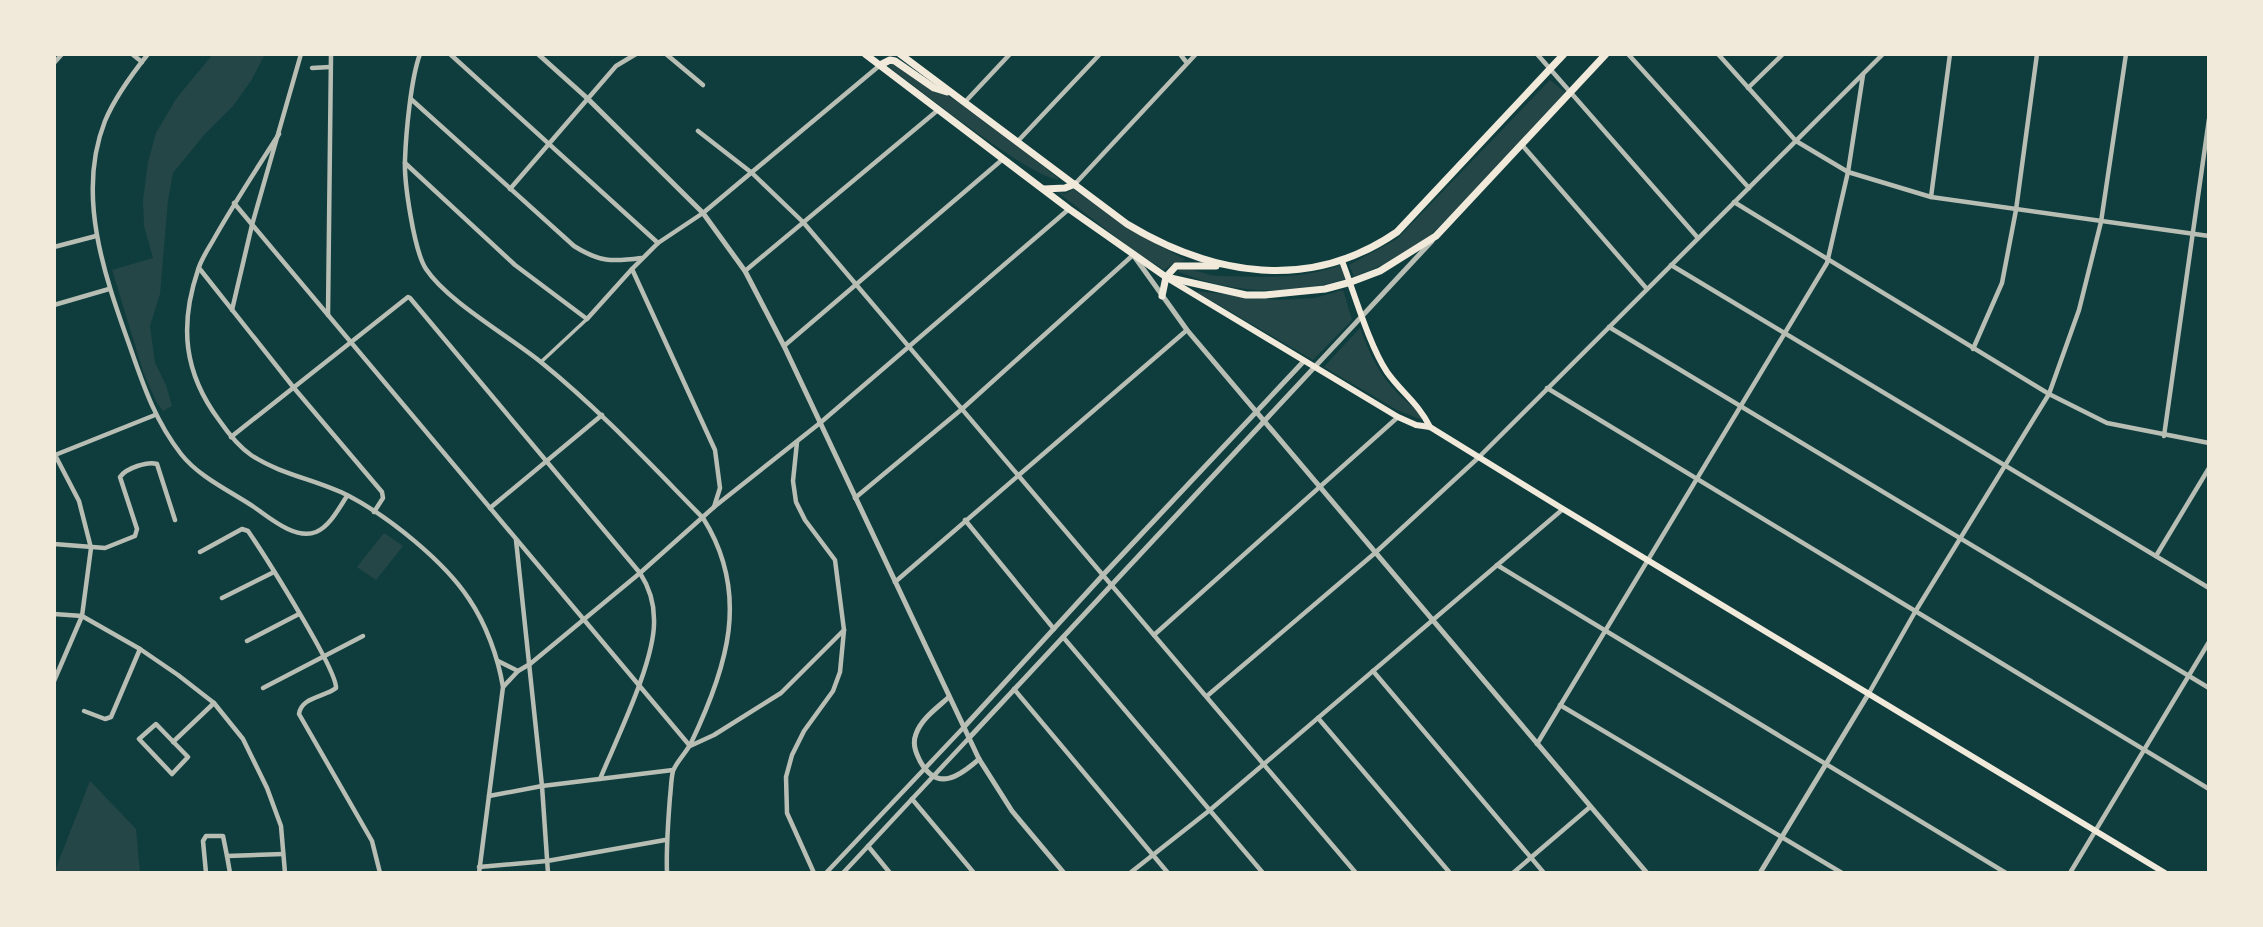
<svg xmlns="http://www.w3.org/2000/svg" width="2263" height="927" viewBox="0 0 2263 927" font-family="Karla,sans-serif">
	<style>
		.green { fill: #244646 }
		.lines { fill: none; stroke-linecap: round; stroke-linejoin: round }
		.pedestrian { stroke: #b8beb3; stroke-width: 3.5 }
		.minor { stroke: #b8beb3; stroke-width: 4.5 }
		.tertiary { stroke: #b8beb3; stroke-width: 5 }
		.secondary { stroke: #f1e9da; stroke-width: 6 }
		.primary { stroke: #f1e9da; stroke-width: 7 }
	</style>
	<rect width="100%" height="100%" fill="#0f3d3e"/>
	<g class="green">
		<polygon points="213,54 265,54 251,81 233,106 204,135 173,173 168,200 160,294 150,326 155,363 166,385 172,406 163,411 157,403 144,374 112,270 153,258 144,226 143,200 148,162 156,133 176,99"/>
		<path d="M893 63 977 113 1059 179C1039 184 911 84 888 66Z"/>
		<polygon points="1550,80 1565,92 1547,116 1430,236 1389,262 1354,277 1349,265 1397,239"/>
		<polygon points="1073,189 1143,237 1186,260 1172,264 1164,270 1133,250 1056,191 1065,194"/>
		<path d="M1341 265 1346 279C1289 296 1231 294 1177 271 1194 265 1203 276 1220 276 1261 277 1301 280 1341 265Z"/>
		<polygon points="1343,290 1352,320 1313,360 1195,291 1277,300 1315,298"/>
		<path d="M1360 328C1375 368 1386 387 1421 413L1425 421 1397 410 1324 367Z"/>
		<polygon points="384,533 403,546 376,580 357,567"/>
		<polygon points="90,781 136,829 140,873 54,873"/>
	</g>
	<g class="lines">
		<polyline class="pedestrian" points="541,362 587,319"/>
		<g class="minor">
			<polyline points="132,54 142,62"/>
			<path d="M148 54C132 74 115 97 105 121 76 194 104 274 129 344 143 384 154 419 181 454 199 477 230 491 254 507 270 518 295 540 316 532 330 526 339 508 347 496"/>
			<path d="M420 54C411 78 406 132 405 160 404 182 414 251 426 269 448 302 509 336 542 363 600 410 651 465 703 518 751 594 727 668 691 743 686 753 677 761 673 771 671 779 671 789 670 797 668 823 666 847 667 873"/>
			<polyline points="450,54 658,243"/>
			<polyline points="666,54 703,85"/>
			<polyline points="1180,54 1187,63"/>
			<polyline points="1537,54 1698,238"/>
			<polyline points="1628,54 1749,188"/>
			<polyline points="1718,54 1796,141 1848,172 1931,197 2209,236"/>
			<polyline points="54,63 62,54"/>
			<polyline points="312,68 330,67"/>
			<polyline points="1748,88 1783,54"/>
			<path d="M412 100 574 246C599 262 612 262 641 258"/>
			<polyline points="965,102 1010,54"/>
			<polyline points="698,131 752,173 803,222 1356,873"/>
			<path d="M279 134C257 168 235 202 215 237 209 248 201 259 198 270 179 326 184 373 219 420 228 433 238 446 251 455 281 475 318 480 349 496 389 517 444 561 469 599 486 624 498 657 503 687L479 873"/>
			<polyline points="1018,141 1100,54"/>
			<polyline points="1522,145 1647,289"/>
			<polyline points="405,163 515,265 587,319 632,269 658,243 703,213 879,66"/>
			<polyline points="1075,184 1196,54"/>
			<polyline points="510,189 616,66 636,54"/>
			<polyline points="1931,197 1950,54"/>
			<polyline points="1734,202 2049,394 2107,423 2209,443"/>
			<polyline points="234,203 690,746 714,735 781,693 844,630"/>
			<polyline points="54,247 96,236"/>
			<polyline points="1671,265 2209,588"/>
			<polyline points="199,268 294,388 382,492 383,498 374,512"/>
			<polyline points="632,269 715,450 720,488 714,507"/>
			<polyline points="745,271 938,110"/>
			<polyline points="54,305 109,289"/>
			<polyline points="232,310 252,225 301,54"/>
			<polyline points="328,315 331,54"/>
			<polyline points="1609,327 2209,688"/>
			<polyline points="784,346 1003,159"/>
			<polyline points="1973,349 2002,283 2016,210 2037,54"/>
			<polyline points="1547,388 2209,789"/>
			<polyline points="2164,436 2209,119"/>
			<path d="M231 437 408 297 410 298 640 573C649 587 654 603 654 619 656 660 616 740 600 779"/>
			<polyline points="797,442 793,481 796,502 805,520 835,560 844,630 840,672 833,691 804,731 792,755 786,777 787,813 814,873"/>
			<polyline points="54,453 79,501 91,548 82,616 54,681"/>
			<polyline points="55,455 155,415"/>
			<polyline points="855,498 962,409 1133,255"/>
			<polyline points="490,508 602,415"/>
			<polyline points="965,520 1054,629"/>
			<polyline points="516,540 542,786 548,873"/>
			<path d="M54 544 105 548 135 536 137 529 120 477C126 468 148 461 157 464L175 520"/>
			<path d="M200 552 242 529 248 531C263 553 337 669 336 688 325 697 301 697 299 714L372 841 380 873"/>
			<polyline points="2156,556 2209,468"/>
			<polyline points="1497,565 2006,873"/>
			<polyline points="895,582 1187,330"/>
			<polyline points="222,598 274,572"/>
			<polyline points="54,614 82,616 140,649 178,675 214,703 243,739 267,788 281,826 285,873"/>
			<polyline points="1154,635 1398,417"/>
			<polyline points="1063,637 1263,873"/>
			<polyline points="247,641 299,614"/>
			<polyline points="498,661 518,671"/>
			<polyline points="1373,671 1544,873"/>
			<polyline points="504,686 518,671 530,664 640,573 714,507 820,423 1069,209"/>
			<polyline points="263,688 363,636"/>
			<polyline points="1014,689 1168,873"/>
			<polyline points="1869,693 1915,612 2049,394 2079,310 2101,222 2126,54"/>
			<polyline points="1207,696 1375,553 1478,458 1883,54"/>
			<polyline points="1560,705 1842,873"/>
			<polyline points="84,711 105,719 111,717 140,649"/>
			<polyline points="1318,718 1450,873"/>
			<polygon points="156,724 188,757 172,774 139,739"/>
			<polyline points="173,742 214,703"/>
			<polyline points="1537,744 1827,263 1848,172 1863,75"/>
			<polyline points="489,796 542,786 673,770"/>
			<polyline points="912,799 974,873"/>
			<polyline points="868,846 890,873"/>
			<polyline points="227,856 230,873"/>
			<polyline points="479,867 547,861 665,840"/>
			<polyline points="206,873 203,841 206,836 223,836 227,856 283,854"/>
			<polyline points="826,873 964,727"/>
			<polyline points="843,873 969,738"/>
			<polyline points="1130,873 1210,810 1563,509"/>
			<polyline points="1513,873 1590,807"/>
			<polyline points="2070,873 2209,642"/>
		</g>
		<g class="tertiary">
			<polyline points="538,54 587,98 703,213 745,271 784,346 979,759 1012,811 1064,873"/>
			<polyline points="1134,256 1187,330 1647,873"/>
			<path d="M949 697C937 708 921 719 916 734 912 744 916 753 920 761 937 792 959 777 979 759"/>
			<polyline points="964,727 1103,575 1304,361"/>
			<polyline points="969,738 1432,241"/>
			<polyline points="1760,873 1869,693"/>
		</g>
		<g class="secondary">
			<path d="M1342 261C1354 292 1369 345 1387 372 1401 392 1419 404 1430 427"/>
			<polyline points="1167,278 1398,417 1416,425 1430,427 1563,509 2165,873"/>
		</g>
		<g class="primary">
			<polyline points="865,54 1069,209 1166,277 1246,295 1265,295 1325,289 1351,282 1380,271 1436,236 1606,54"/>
			<path d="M900 54 1127 224C1213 276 1310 292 1397 232L1564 54"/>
			<polyline points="880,65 890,60 895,61 934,88 947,92"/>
			<polyline points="1044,189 1065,188 1075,184"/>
			<polyline points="1162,296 1166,277 1176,266 1216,266"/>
		</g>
	</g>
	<rect width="2263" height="927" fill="none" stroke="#f1e9da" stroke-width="112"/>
</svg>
